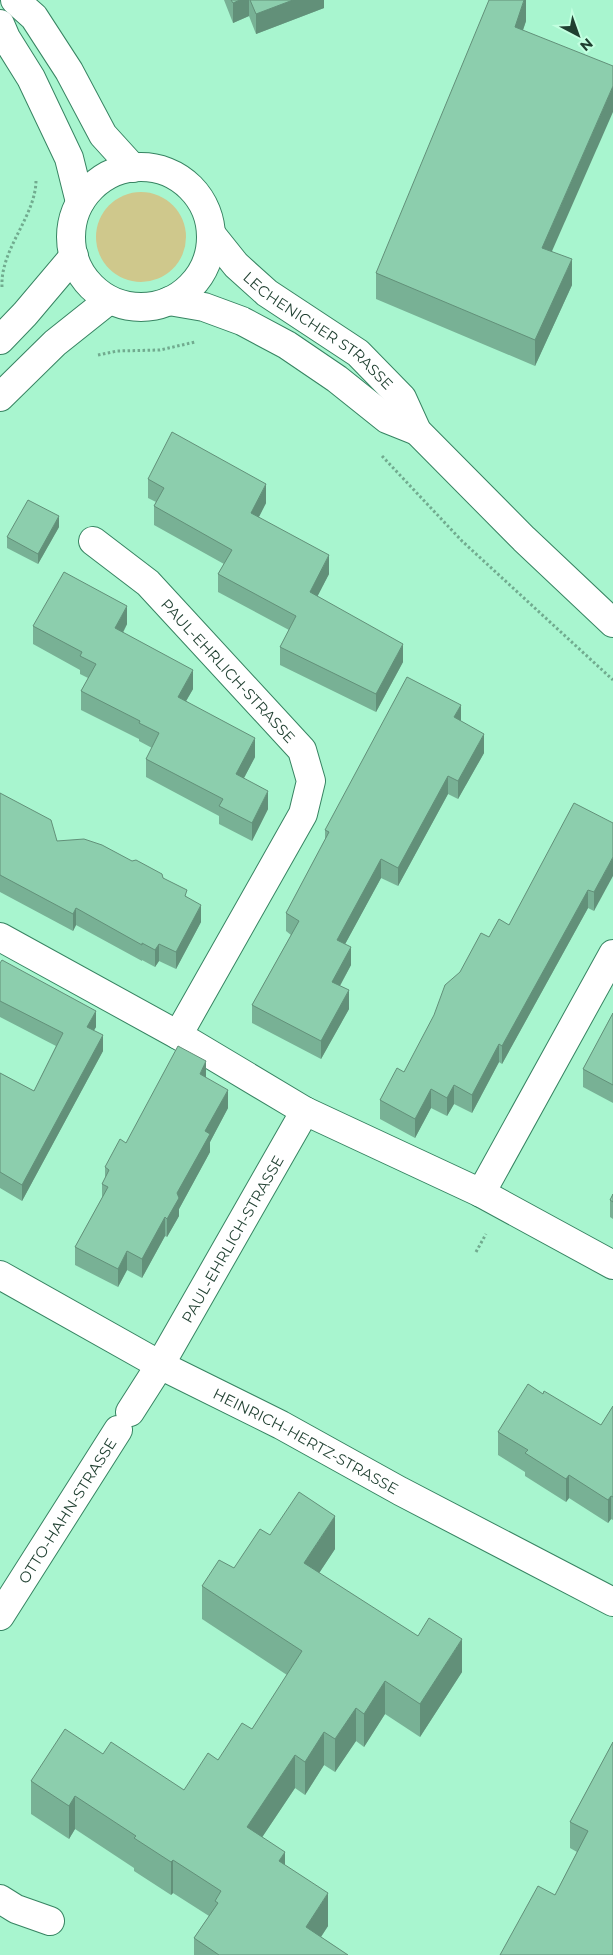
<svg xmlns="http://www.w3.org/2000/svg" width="613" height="1955" viewBox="0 0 613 1955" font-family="Montserrat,sans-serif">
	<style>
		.green { fill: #cfc88c }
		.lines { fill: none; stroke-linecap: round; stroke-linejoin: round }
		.minor-casing { stroke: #378462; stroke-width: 30 }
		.path { stroke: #71ab8f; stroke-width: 3; stroke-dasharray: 2.5 2.5; stroke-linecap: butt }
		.minor { stroke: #fff; stroke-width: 28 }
		.wall { fill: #78b195 }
		.shaded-wall { fill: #629079 }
		.building { fill: #8ccead; stroke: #629079 }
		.labels { text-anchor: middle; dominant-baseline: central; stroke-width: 5; stroke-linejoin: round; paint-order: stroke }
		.street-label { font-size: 15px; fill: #1f3f30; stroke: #c2ffe0 }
	</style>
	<rect width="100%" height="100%" fill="#a8f5cf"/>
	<circle class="green" cx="141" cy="237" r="45"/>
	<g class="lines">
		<defs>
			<g id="minor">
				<polyline points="15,0 34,17 69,71 103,135 133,168"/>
				<polyline points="0,24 6,38 31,78 69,158 80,202"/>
				<circle cx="141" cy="237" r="70"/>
				<path id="s1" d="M212 235 236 265 267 293 358 353 402 398 417 431 524 539 613 623"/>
				<polyline points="169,301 204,307 242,321 287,345 337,379 387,419 417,431"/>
				<polyline points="0,340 25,314 74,256"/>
				<polyline points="0,397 55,343 109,300"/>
				<path id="s2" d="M93 541 148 583 302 750 311 781 303 814 178 1035 305 1111 481 1193 613 1265"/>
				<polyline points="0,937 178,1035"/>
				<polyline points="481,1193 613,954"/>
				<path id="s3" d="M0 1275 160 1365 281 1425 400 1491 613 1602"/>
				<path id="s4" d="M130 1412 160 1365 305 1111"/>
				<path id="s5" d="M0 1616 118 1430"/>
				<polyline points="0,1899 16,1909 50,1921"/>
			</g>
		</defs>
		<use href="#minor" class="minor-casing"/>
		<g class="path">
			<path d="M2 287C0 249 36 216 36 180"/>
			<polyline points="98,355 117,351 160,350 195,342"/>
			<polyline points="382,456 462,541 613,680"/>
			<polyline points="476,1252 486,1234"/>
		</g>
		<use href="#minor" class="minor"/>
	</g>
	<g class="wall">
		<polygon points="224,0 324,0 324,8 256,34 249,16 233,23"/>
		<polygon points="526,0 526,21 523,30 552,251 572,285 535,366 376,299 376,273"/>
		<polygon points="148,479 266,503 259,517 329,574 317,596 403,662 376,712 280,665 280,647 289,630 218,592 218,574 224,564 154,525 154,506 156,502 148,498"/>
		<polygon points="59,527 38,564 7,548 7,537"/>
		<polygon points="127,624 123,633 193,689 186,701 255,757 244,778 268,809 252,841 219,824 219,816 146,777 146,759 152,748 139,741 139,739 81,710 81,691 88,678 80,674 80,670 33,644 33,626"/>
		<polygon points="461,721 484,753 458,799 448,794 398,886 381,878 345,944 351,965 340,986 349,1009 321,1059 252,1023 252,1005 291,935 286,931 286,913 325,840 325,830"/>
		<polygon points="0,793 57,841 163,878 187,897 201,922 176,969 159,961 155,967 142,960 142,961 76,925 73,931 0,892"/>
		<polygon points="613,823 594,911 588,908 502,1064 499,1062 472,1113 454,1104 447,1116 431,1108 415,1138 380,1119 380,1100 404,1072 489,937 509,925"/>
		<polygon points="0,963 96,1027 93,1031 103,1051 22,1201 0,1188 0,1073 34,1091 56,1046 0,1017"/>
		<polygon points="613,1013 613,1103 583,1087 583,1069"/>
		<polygon points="206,1078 228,1108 210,1142 210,1152 179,1209 179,1216 167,1237 165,1236 142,1278 127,1270 118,1287 75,1265 75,1247 102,1198 102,1184 105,1179 105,1167 126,1143"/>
		<polygon points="613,1194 613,1219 610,1217 610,1200"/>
		<polygon points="543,1394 601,1425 613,1406 613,1520 611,1519 608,1523 569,1498 566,1502 525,1476 525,1472 498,1455 498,1432"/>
		<polygon points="270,1535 335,1549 319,1573 462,1672 420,1737 385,1714 364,1747 356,1741 335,1772 324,1765 305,1795 295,1788 262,1837 285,1865 328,1926 321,1937 348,1955 194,1955 194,1938 209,1916 173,1893 171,1895 134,1871 134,1868 75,1829 69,1839 31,1814 31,1781 103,1754 184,1790 252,1729 287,1675 202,1619 202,1586 234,1568"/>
		<polygon points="613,1742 613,1955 555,1895 577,1852 570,1848 570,1822"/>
	</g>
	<g class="shaded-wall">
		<polygon points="240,0 249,0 249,16 233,23 233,3"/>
		<polygon points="293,0 324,0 324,8 256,34 256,14"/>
		<polygon points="524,0 526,0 526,21 515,53 515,27"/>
		<polygon points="613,86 613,112 542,274 542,248"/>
		<polygon points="572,259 572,285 535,366 535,340"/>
		<polygon points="266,484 266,503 251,532 251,513"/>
		<polygon points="59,516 59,527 38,564 38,554"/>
		<polygon points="329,555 329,574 310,611 310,592"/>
		<polygon points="127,606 127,624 115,647 115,628"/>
		<polygon points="403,644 403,662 376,712 376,694"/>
		<polygon points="193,670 193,689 178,715 178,697"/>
		<polygon points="461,705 461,723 454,717"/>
		<polygon points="484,734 484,753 458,799 458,781"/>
		<polygon points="255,738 255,757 236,793 236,774"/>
		<polygon points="448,776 448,794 398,886 398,868"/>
		<polygon points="268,791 268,809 252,841 252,823"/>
		<polygon points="613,857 613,876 594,911 594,892"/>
		<polygon points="381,859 381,878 337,959 337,940"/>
		<polygon points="588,890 588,908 502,1064 502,1046"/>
		<polygon points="201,905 201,922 176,969 176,952"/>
		<polygon points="76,908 76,925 73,931 73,914"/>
		<polygon points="159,944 159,961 155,967 155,950"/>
		<polygon points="351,947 351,965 332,1000 332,982"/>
		<polygon points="349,990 349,1009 321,1059 321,1041"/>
		<polygon points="96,1011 96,1027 87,1043 87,1027"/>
		<polygon points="103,1035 103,1051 22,1201 22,1185"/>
		<polygon points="499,1044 499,1062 472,1113 472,1095"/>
		<polygon points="206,1061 206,1080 200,1074"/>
		<polygon points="454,1085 454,1104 447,1116 447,1098"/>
		<polygon points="431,1089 431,1108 415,1138 415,1119"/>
		<polygon points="228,1090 228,1108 210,1142 210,1152 179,1209 179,1216 167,1237 167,1219 177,1193 205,1131"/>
		<polygon points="165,1217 165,1236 142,1278 142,1259"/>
		<polygon points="127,1251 127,1270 118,1287 118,1269"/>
		<polygon points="569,1475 569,1498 566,1502 566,1479"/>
		<polygon points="611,1496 611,1519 608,1523 608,1500"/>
		<polygon points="335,1516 335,1549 304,1596 304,1563"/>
		<polygon points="462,1639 462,1672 420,1737 420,1704"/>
		<polygon points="385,1681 385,1714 364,1747 364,1714"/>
		<polygon points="356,1708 356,1741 335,1772 335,1739"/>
		<polygon points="324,1732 324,1765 305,1795 305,1762"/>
		<polygon points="295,1755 295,1788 247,1860 247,1827"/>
		<polygon points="75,1796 75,1829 69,1839 69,1806"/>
		<polygon points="285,1852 285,1885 279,1861"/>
		<polygon points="173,1860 173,1893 171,1895 171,1862"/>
		<polygon points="328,1893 328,1926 309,1955 306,1927"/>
	</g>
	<g class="building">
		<polygon points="231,0 240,0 233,3"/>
		<polygon points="250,0 293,0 256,14"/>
		<polygon points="489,0 524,0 515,27 613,66 613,86 542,248 572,259 535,340 376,273"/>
		<polygon points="172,432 266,484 251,513 329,555 310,592 403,644 376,694 280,647 296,616 218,574 232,550 154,506 164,488 148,479"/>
		<polygon points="28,500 59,516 38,554 7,537"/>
		<polygon points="64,572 127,606 115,628 193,670 178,697 255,738 236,774 268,791 252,823 219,806 223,799 146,759 159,733 139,723 140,721 81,691 96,664 80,656 82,652 33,626"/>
		<polygon points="407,677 461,705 454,717 484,734 458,781 448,776 398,868 381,859 337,940 351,947 332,982 349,990 321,1041 252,1005 299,921 286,913 329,832 325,830"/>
		<polygon points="0,793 51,820 57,841 84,839 102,845 132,861 136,860 162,874 163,878 187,890 185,896 201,905 176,952 159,944 155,950 142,943 142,945 76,908 73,914 0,875"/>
		<polygon points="574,803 613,823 613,857 594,892 588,890 502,1046 499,1044 472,1095 454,1085 447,1098 431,1089 415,1119 380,1100 397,1068 404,1072 434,1015 445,985 460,972 481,933 489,937 499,919 509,925"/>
		<polygon points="2,960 96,1011 87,1027 103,1035 22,1185 0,1172 0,1073 34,1091 63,1033 0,1001 0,963"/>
		<polygon points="613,1013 613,1085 583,1069"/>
		<polygon points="178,1046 206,1061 200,1074 228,1090 205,1131 210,1134 177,1193 179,1198 167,1219 165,1217 142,1259 127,1251 118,1269 75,1247 108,1187 102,1184 109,1170 105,1167 120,1139 126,1143"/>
		<polygon points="613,1194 613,1202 610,1200"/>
		<polygon points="528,1384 543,1394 544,1391 601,1425 613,1406 613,1497 611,1496 608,1500 569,1475 566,1479 525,1453 528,1450 498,1432"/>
		<polygon points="299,1492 335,1516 304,1563 418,1636 429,1618 462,1639 420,1704 385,1681 364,1714 356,1708 335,1739 324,1732 305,1762 295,1755 247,1827 285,1852 279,1861 328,1893 306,1927 348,1955 219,1955 194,1938 218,1903 215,1901 221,1891 173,1860 171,1862 134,1838 136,1836 75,1796 69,1806 31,1781 65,1729 103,1754 111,1742 184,1790 208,1753 218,1760 242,1723 252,1729 302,1651 202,1586 219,1560 234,1568 260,1529 270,1535"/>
		<polygon points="613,1742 613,1955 500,1955 538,1886 555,1895 588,1831 570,1822"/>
	</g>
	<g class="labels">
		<g class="street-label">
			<text stroke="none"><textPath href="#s1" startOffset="144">LECHENICHER STRASSE</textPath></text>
			<text stroke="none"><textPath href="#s2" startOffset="188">PAUL-EHRLICH-STRASSE</textPath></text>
			<text stroke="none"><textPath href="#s4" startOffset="201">PAUL-EHRLICH-STRASSE</textPath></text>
			<text stroke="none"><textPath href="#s3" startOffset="348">HEINRICH-HERTZ-STRASSE</textPath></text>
			<text stroke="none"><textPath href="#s5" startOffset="125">OTTO-HAHN-STRASSE</textPath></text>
		</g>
	</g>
	<g transform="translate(578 35) rotate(139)" stroke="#c2ffe0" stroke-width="4" paint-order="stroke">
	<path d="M0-4L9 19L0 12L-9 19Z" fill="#1f3f30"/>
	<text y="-8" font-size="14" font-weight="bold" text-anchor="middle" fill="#1f3f30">N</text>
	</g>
</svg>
